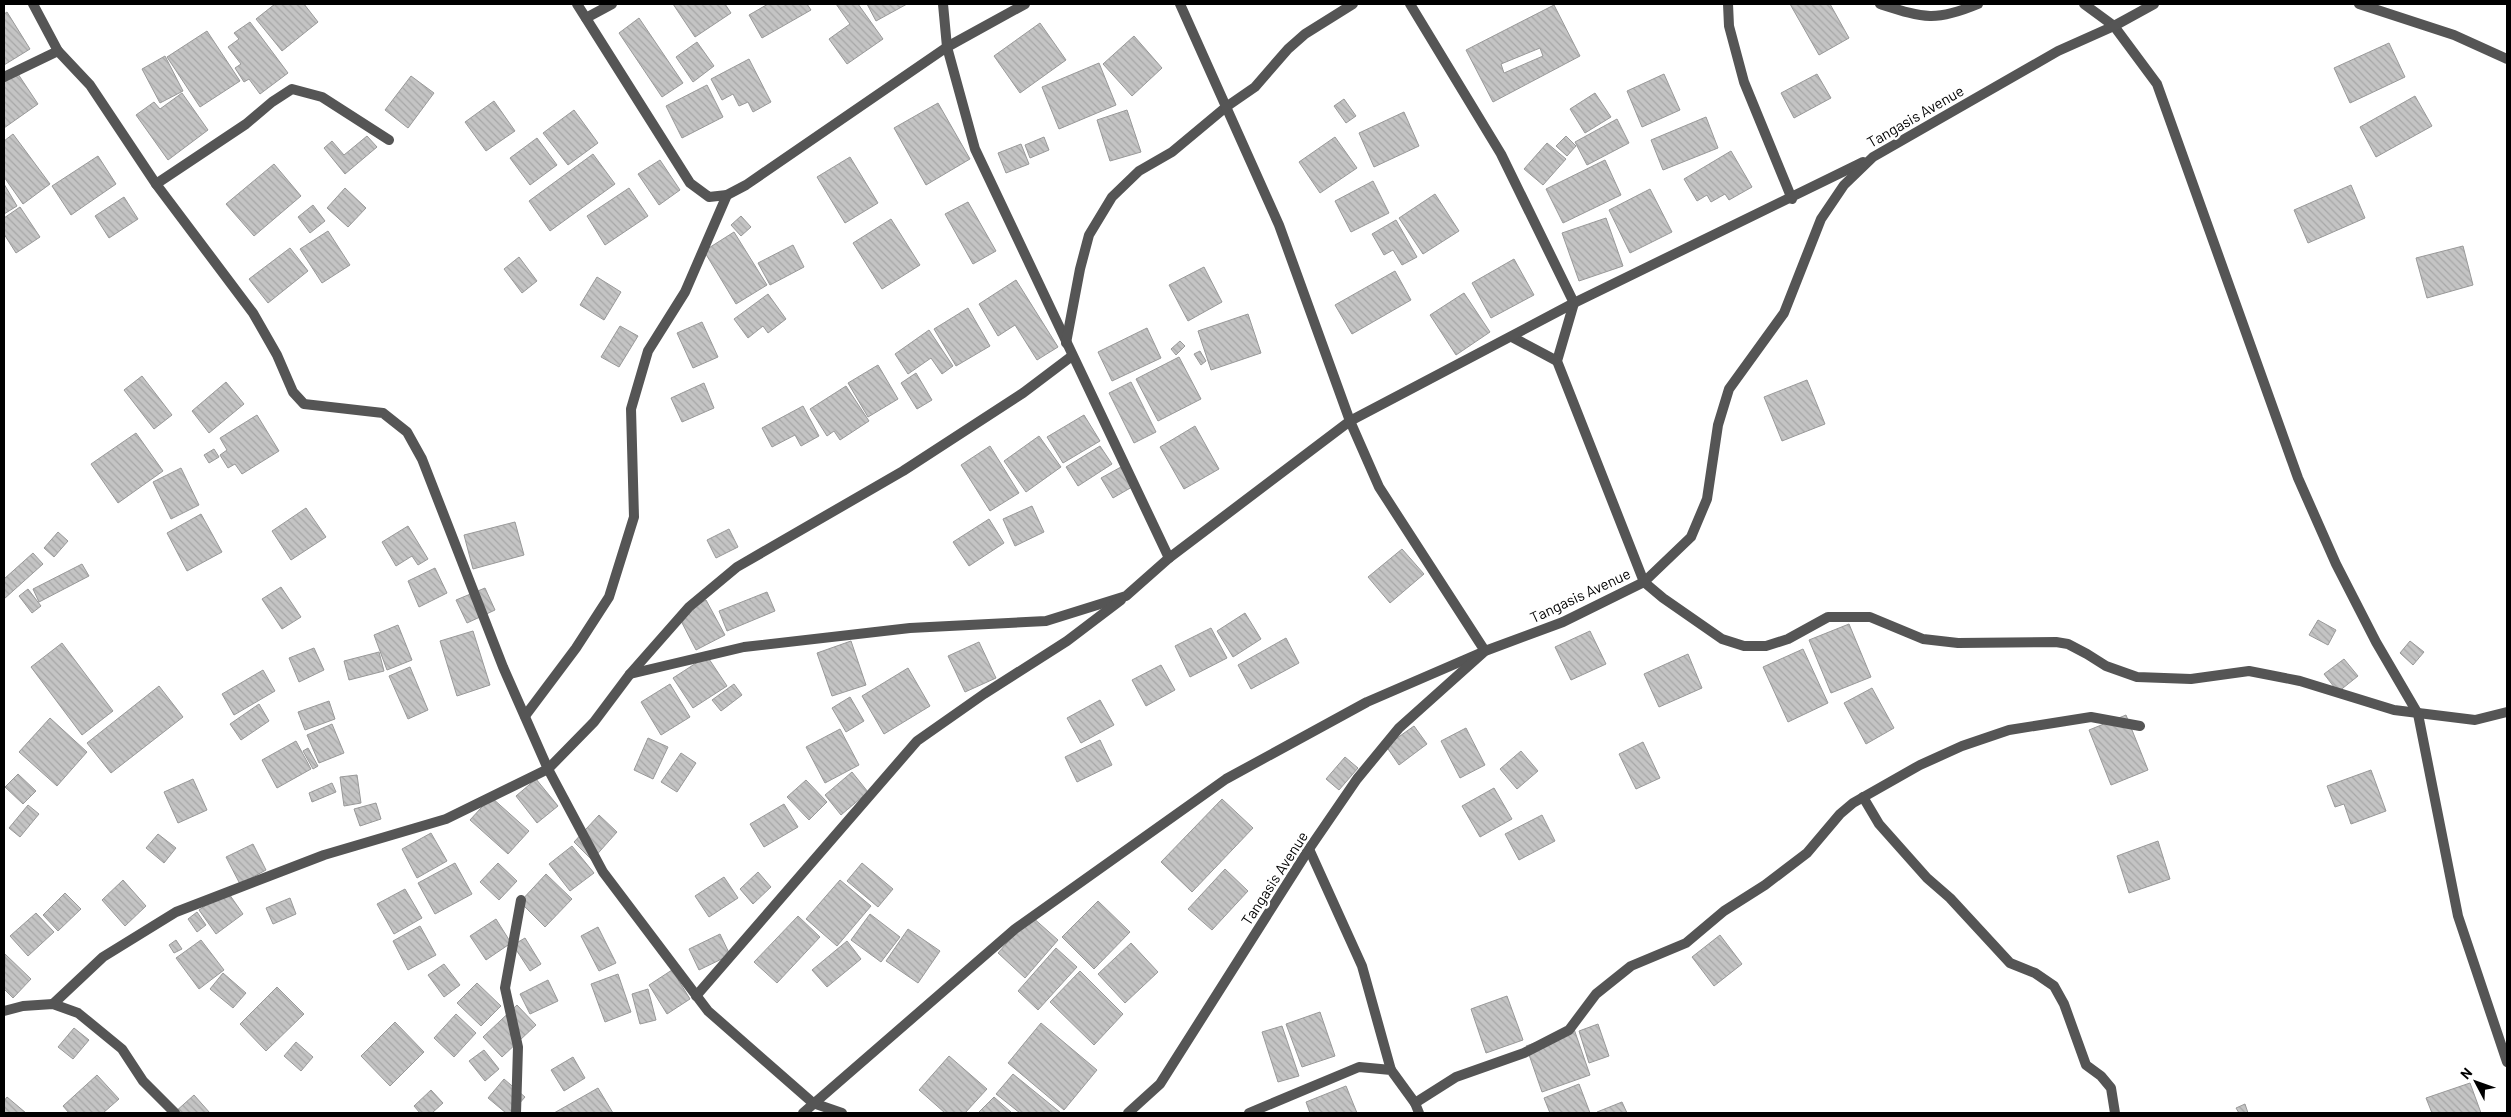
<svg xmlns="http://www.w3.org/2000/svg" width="2511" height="1117" viewBox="0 0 2511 1117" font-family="Barlow,sans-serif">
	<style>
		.building { fill: url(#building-back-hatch); stroke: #999; fill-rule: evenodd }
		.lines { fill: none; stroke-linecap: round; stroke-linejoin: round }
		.street { stroke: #555; stroke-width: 10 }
		.labels { text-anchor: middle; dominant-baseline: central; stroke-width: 5; stroke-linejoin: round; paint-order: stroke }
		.street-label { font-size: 15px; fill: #000; stroke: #fff }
	</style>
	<defs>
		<pattern id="building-back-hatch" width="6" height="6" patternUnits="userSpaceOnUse" patternTransform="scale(1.25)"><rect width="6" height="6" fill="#c4c4c4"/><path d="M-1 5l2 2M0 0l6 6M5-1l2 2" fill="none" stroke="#a7a7a7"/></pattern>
	</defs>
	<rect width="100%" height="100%" fill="#fff"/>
	<g class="building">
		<polygon points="275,4 304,4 318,22 282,51 256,19"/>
		<polygon points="673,4 725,4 731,13 695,37"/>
		<polygon points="768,4 807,4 811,10 762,38 749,15"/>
		<polygon points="836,4 858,4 883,39 847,64 829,39 850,24"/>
		<polygon points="867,4 907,4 876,21"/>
		<polygon points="1790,4 1830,4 1849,38 1819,55"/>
		<path d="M1554 5 1580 56 1493 102 1466 50ZM1540 48 1543 56 1504 73 1501 64Z"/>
		<polygon points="7,12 30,49 4,65 4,14"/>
		<polygon points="639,18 683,83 662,97 619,33"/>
		<polygon points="250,22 288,73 260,94 249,79 244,82 235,68 241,64 228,47 239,39 234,33"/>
		<polygon points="1040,23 1066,60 1020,93 994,56"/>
		<polygon points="207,31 240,81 200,107 167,57"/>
		<polygon points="1134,36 1162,68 1132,96 1103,64"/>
		<polygon points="697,42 714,66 693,82 676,57"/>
		<polygon points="2389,43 2405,77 2350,103 2334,68"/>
		<polygon points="165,56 183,91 160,103 142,69"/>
		<polygon points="749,59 771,102 753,112 748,102 739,106 733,94 722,100 711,79"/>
		<polygon points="1099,63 1116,105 1059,129 1042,87"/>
		<polygon points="16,71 38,104 4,128 4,79"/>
		<polygon points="1664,74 1680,110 1642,127 1627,91"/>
		<polygon points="1817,74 1831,98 1794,118 1781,93"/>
		<polygon points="411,76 434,93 408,128 385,110"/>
		<polygon points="707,85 723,117 682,138 666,106"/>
		<polygon points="182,93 208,130 168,160 136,115 154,102 160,109"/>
		<polygon points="1595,93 1611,117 1585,133 1570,109"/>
		<polygon points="2415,96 2432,126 2376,157 2360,127"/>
		<polygon points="1344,99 1356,116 1346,123 1334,106"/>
		<polygon points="494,101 515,131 486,151 465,122"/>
		<polygon points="938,103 970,159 926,185 894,128"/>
		<polygon points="574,110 598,143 568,165 543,133"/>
		<polygon points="1127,110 1141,152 1110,161 1097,120"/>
		<polygon points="1404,112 1419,146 1374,167 1359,133"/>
		<polygon points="1706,117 1718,148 1663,170 1651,140"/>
		<polygon points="1617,119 1629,143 1587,165 1575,142"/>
		<polygon points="13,134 50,184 23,204 4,177 4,141"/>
		<polygon points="367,136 377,147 345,174 324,148 332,141 344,155"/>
		<polygon points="1566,136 1576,146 1567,156 1556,146"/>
		<polygon points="1044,137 1049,150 1030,158 1025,145"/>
		<polygon points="1335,137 1357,168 1320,193 1299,162"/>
		<polygon points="537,138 557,165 530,185 510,158"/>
		<polygon points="1547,143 1566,159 1543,185 1524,169"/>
		<polygon points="1021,144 1029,164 1006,173 998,153"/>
		<polygon points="1731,151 1752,187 1729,200 1725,194 1711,202 1707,195 1697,201 1684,179"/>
		<polygon points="593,154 615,184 550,231 529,201"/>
		<polygon points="98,156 116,184 71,215 52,186"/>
		<polygon points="850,157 878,203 845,223 817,177"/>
		<polygon points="660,160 680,190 659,205 638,174"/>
		<polygon points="1605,160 1621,195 1563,223 1546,189"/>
		<polygon points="274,164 301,196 254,236 226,204"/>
		<polygon points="1373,181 1389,213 1351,232 1335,201"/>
		<polygon points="4,184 17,206 4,214"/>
		<polygon points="2351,185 2365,218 2308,243 2294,210"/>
		<polygon points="345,188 366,208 348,227 327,208"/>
		<polygon points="629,188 648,216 605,245 587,216"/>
		<polygon points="1650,189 1672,232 1630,253 1609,210"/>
		<polygon points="1435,194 1459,231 1423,254 1399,218"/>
		<polygon points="124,197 138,219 109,238 95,216"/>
		<polygon points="968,202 996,251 973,264 945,214"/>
		<polygon points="313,205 325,221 310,233 298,217"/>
		<polygon points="20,207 40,237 16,253 4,234 4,218"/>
		<polygon points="741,216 751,227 741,236 731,225"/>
		<polygon points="1606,218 1623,266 1579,281 1562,233"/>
		<polygon points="891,219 920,265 882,289 853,243"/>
		<polygon points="1396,220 1417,257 1402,265 1393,250 1384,255 1372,234"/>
		<polygon points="328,231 350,265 322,283 300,249"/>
		<polygon points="734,232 767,285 736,304 704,251"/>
		<polygon points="793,245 804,267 770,285 758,263"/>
		<polygon points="2463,246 2473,285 2427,298 2416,258"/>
		<polygon points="290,248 308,271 268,303 249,279"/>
		<polygon points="519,257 537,281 522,293 504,269"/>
		<polygon points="1514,259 1534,295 1491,318 1472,283"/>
		<polygon points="1204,267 1222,302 1188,321 1169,285"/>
		<polygon points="1395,271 1411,300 1352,334 1335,305"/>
		<polygon points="597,277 621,292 604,320 580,305"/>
		<polygon points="1016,280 1058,347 1037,360 1015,325 998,336 979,304"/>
		<polygon points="1464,293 1490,332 1456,355 1430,315"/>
		<polygon points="768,294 786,319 768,333 763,326 748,338 734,319"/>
		<polygon points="968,308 990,346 956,366 934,329"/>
		<polygon points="1248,314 1261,353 1211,370 1198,331"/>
		<polygon points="702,322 718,357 693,368 677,333"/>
		<polygon points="620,326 638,336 619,367 601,357"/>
		<polygon points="1147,328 1161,358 1112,381 1098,352"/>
		<polygon points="929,330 953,366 942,374 931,358 908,374 895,354"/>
		<polygon points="1180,341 1185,346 1176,355 1171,349"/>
		<polygon points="1200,351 1206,361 1201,365 1194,354"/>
		<polygon points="1179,357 1201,399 1158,421 1136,379"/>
		<polygon points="878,365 898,399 868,417 848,383"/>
		<polygon points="916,373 932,400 917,409 901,383"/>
		<polygon points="142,376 172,415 154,429 124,390"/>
		<polygon points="1807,380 1825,424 1782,441 1764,397"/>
		<polygon points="226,382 244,404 209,433 192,411"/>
		<polygon points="1131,382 1156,432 1134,443 1109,393"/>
		<polygon points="704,383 714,408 682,422 671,398"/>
		<polygon points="846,386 869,421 840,440 834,431 827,436 810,409"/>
		<polygon points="803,406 819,436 801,446 795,435 772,447 762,428"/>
		<polygon points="257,415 279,451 242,474 235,464 228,468 220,455 227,450 220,438"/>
		<polygon points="1084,415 1100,441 1063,463 1047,437"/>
		<polygon points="1195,426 1219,469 1184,489 1160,447"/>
		<polygon points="136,433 163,471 118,503 91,464"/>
		<polygon points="1039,436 1061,467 1026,492 1004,461"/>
		<polygon points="990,446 1019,493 990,511 961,465"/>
		<polygon points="1100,446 1112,464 1078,486 1066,467"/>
		<polygon points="214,449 219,457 209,463 204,455"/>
		<polygon points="1121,467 1132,487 1113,498 1101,478"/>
		<polygon points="181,468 199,505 171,519 153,482"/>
		<polygon points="1032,506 1044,532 1015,546 1003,519"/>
		<polygon points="306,508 326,537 291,560 272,531"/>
		<polygon points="201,514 222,552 187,571 167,533"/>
		<polygon points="989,519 1004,543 969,566 953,542"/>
		<polygon points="515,522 524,555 473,569 464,535"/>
		<polygon points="408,526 428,559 418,565 412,556 396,566 382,542"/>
		<polygon points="729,529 738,547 716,558 707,540"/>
		<polygon points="58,532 68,541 54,557 44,548"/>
		<polygon points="1402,549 1424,574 1390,603 1368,577"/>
		<polygon points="33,553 43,564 4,599 4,579"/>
		<polygon points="82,564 89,576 39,602 33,589"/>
		<polygon points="435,568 447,593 419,607 408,581"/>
		<polygon points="281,587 301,617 282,629 262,599"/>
		<polygon points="485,588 495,610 467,623 456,600"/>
		<polygon points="28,589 41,606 32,613 19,596"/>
		<polygon points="767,592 775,611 727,631 719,611"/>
		<polygon points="706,600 725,635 696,650 678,615"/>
		<polygon points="1245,613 1261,639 1233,657 1217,631"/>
		<polygon points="2318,620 2336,630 2328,645 2309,635"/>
		<polygon points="1849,624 1871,677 1831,693 1809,640"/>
		<polygon points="398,625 412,660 387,670 374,635"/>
		<polygon points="1211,628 1227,658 1190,677 1175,646"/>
		<polygon points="473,631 490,685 457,696 440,641"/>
		<polygon points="1590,631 1606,664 1571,680 1555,647"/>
		<polygon points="1286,638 1299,663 1251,689 1238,665"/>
		<polygon points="851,641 866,685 832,696 817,653"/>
		<polygon points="2410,641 2424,652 2413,665 2400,653"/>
		<polygon points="979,642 996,678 965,692 948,656"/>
		<polygon points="62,643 113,711 82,735 31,667"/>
		<polygon points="314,648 324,670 299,682 289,658"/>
		<polygon points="1803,649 1828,703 1788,722 1763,667"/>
		<polygon points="379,652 384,671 349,680 344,661"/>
		<polygon points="1688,654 1702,688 1659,707 1644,674"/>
		<polygon points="707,656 727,686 693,708 673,678"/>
		<polygon points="2344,659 2358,676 2338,692 2324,674"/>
		<polygon points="1161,665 1175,690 1146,706 1132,680"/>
		<polygon points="410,667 428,710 408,719 389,676"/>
		<polygon points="908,668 930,706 884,734 862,696"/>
		<polygon points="263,670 275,691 234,715 222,694"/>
		<polygon points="670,684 690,717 661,735 641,702"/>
		<polygon points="734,684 742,695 721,711 712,700"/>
		<polygon points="159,686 183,717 111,773 87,743"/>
		<polygon points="1872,688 1894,728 1866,744 1844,703"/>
		<polygon points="850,697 864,721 846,732 832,708"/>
		<polygon points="1100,700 1114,725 1081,743 1067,718"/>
		<polygon points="329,701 335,719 305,730 298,712"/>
		<polygon points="259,704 269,721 241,740 230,724"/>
		<polygon points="2126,715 2148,770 2111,785 2089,730"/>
		<polygon points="50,718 87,752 57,786 19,752"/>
		<polygon points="332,724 344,753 319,763 307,735"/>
		<polygon points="1414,726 1427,744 1399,765 1386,746"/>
		<polygon points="1466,728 1485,765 1460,778 1441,741"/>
		<polygon points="840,729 859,765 825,783 806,747"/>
		<polygon points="648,738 668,747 653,779 634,770"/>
		<polygon points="1100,740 1112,765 1077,782 1065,757"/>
		<polygon points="296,741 311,769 277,788 262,760"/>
		<polygon points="1643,742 1660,778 1636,789 1619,754"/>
		<polygon points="308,748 318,766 313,769 303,751"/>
		<polygon points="1521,751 1538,771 1517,789 1500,769"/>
		<polygon points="681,753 696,763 677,792 661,782"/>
		<polygon points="1345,757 1358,768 1339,790 1326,779"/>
		<polygon points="2371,770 2386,811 2351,824 2344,804 2335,807 2327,786"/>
		<polygon points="852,772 868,792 841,815 825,795"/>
		<polygon points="18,774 36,791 23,804 5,787"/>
		<polygon points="357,775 361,803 344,806 340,777"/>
		<polygon points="193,779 207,810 178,823 164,792"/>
		<polygon points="536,779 558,806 537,823 516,796"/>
		<polygon points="806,780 827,802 809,820 787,797"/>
		<polygon points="332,783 336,792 312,802 309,793"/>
		<polygon points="1494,788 1512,819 1480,837 1462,806"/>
		<polygon points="491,797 529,831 508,854 470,820"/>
		<polygon points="1222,799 1253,828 1192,892 1161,862"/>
		<polygon points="376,803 381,819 360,826 354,809"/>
		<polygon points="784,804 798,827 764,847 750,824"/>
		<polygon points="28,805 39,814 20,837 9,828"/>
		<polygon points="599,815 617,832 592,860 574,842"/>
		<polygon points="1542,815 1555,841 1519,860 1505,834"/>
		<polygon points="431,833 447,861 417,878 402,849"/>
		<polygon points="158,834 176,848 164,863 146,848"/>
		<polygon points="2158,841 2170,879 2129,893 2117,856"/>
		<polygon points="253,844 266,870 240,884 226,857"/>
		<polygon points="572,846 594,873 570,891 549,864"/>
		<polygon points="455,863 472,894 435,914 418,883"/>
		<polygon points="498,863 517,881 499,900 480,882"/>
		<polygon points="862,863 893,889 878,907 847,881"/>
		<polygon points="1225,869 1248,891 1212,930 1188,909"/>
		<polygon points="758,872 771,887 753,904 740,889"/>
		<polygon points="546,874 572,899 545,927 520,902"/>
		<polygon points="724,877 738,898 709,917 695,896"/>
		<polygon points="123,880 146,906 125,926 102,900"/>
		<polygon points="840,880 871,906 837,946 806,919"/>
		<polygon points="405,889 422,918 394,934 377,904"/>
		<polygon points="227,891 243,914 216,934 199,910"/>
		<polygon points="65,893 81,909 58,931 43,915"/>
		<polygon points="290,898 296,914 273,924 266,908"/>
		<polygon points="1098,901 1130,932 1094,969 1062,937"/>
		<polygon points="197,912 206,925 197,932 188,919"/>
		<polygon points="36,913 54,932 28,956 10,936"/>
		<polygon points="870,914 900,937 881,962 851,940"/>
		<polygon points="798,916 820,937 777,983 754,962"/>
		<polygon points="1031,916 1058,940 1025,978 998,953"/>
		<polygon points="496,919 511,943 486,960 470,936"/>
		<polygon points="420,926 436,955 408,970 393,941"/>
		<polygon points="598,927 616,963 599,971 581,936"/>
		<polygon points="908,929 940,951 918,983 886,961"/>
		<polygon points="720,934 730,955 699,970 689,949"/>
		<polygon points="1720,935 1742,964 1714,986 1692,957"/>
		<polygon points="525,938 541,964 530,971 513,945"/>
		<polygon points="176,940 182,949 174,953 169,945"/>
		<polygon points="201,940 224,970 199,989 176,958"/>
		<polygon points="847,941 861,959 827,987 812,970"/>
		<polygon points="1131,943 1158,972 1125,1003 1098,974"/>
		<polygon points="1056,948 1077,967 1038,1010 1018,991"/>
		<polygon points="5,954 31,979 13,998 4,989"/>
		<polygon points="444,964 460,985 444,997 428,975"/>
		<polygon points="672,970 690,999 667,1014 649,985"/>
		<polygon points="1080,971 1123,1014 1094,1045 1050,1002"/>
		<polygon points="223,973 246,993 233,1008 210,989"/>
		<polygon points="618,974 631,1012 605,1022 591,984"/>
		<polygon points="548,980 558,1001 530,1014 520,994"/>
		<polygon points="477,983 501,1006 481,1026 457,1003"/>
		<polygon points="277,987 304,1014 266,1051 240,1024"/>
		<polygon points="648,989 656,1020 640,1024 632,994"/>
		<polygon points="1507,996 1523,1040 1486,1053 1471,1009"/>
		<polygon points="517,1005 536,1025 502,1057 483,1037"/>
		<polygon points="1320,1012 1335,1056 1302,1067 1286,1024"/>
		<polygon points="456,1014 476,1033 454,1057 434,1038"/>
		<polygon points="395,1022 424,1052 390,1086 361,1056"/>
		<polygon points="1041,1023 1097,1070 1064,1110 1008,1063"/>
		<polygon points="1598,1024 1609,1056 1589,1063 1579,1031"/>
		<polygon points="1282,1026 1299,1076 1278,1082 1262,1032"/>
		<polygon points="74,1028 89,1040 73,1059 58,1047"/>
		<polygon points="1574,1029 1590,1075 1542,1092 1526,1046"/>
		<polygon points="296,1042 313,1057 301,1071 284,1056"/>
		<polygon points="484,1050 499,1069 485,1081 469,1061"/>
		<polygon points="949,1056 987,1089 965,1113 945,1113 919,1090"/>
		<polygon points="573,1057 585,1078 564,1091 551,1070"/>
		<polygon points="1013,1074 1061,1113 1020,1113 996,1094"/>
		<polygon points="97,1075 119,1099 103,1113 69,1113 63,1106"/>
		<polygon points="504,1079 525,1097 511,1113 506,1113 488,1098"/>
		<polygon points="2470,1083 2481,1113 2432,1113 2426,1098"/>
		<polygon points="1579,1084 1590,1113 1550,1113 1544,1098"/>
		<polygon points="1346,1086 1357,1113 1310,1113 1306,1102"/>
		<polygon points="598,1088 613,1113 554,1113"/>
		<polygon points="431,1090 443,1103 432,1113 420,1113 414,1106"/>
		<polygon points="194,1095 210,1113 174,1113"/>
		<polygon points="7,1097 26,1113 4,1113 4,1101"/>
		<polygon points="994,1097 1012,1113 978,1113"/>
		<polygon points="1622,1102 1627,1113 1598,1113 1597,1112"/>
		<polygon points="2245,1104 2248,1113 2239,1113 2236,1108"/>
	</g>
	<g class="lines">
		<g class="street">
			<polyline points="33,4 58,51 90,85 156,184 253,313 277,355 293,392 304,404 383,413 407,432 422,459 503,667 548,769 603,872 708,1011 813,1103 842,1113"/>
			<polyline points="577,4 690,183 709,197 727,195 746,185 947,47 1025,4"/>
			<polyline points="943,4 947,47 975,149 1169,558"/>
			<polyline points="1410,4 1501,154 1574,303 1557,361 1644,582 1663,598 1722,639 1744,646 1766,646 1788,639 1828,617 1870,617 1923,639 1958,643 2056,642 2068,644 2087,654 2106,666 2137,677 2191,679 2249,671 2300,681 2394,710 2475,720 2507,712"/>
			<polyline points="1728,4 1729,26 1744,82 1792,199"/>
			<path d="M1880 4C1924 18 1935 22 1978 4"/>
			<polyline points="2084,4 2114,26 2157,84 2298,478 2336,564 2376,642 2418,714 2458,916 2507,1062"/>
			<polyline points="2359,4 2454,35 2507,59"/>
			<polyline points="586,18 612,4"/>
			<polyline points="4,77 58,51"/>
			<polyline points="156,184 246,124 272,102 292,89 322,97 389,140"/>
			<polyline points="1512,337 1557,361"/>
			<polyline points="1066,343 1080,269 1089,235 1112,197 1139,171 1172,152 1226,107 1255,87 1288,49 1305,34 1353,4"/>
			<polyline points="630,674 744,647 910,628 1046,621 1126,596 1169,558 1350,421 1574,303 1863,162"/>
			<polyline points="525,716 576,648 609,597 634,517 631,409 648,351 685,292 727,195"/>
			<polyline points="1863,797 1879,824 1927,878 1950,898 2010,963 2035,973 2054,986 2064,1004 2086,1065 2101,1076 2111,1088 2115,1113"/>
			<polyline points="1309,849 1362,966 1391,1070"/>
			<polyline points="696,996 917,741 984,694 1067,641 1121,600"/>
			<polyline points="53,1004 103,957 176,912 324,855 446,819 548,769 594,722 630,674 689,607 737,567 903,471 1023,393 1072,356"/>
			<polyline points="4,1011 23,1006 53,1004 78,1013 122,1049 143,1081 175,1113"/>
			<polyline points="1415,1103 1456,1077 1524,1053 1569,1030 1596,994 1631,966 1686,943 1724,911 1765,885 1807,853 1840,814 1853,803 1920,765 1962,746 2009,730 2091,717 2140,726"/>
			<polyline points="516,1113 518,1047 505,988 521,900"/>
			<polyline points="803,1113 1015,929 1226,779 1367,702 1485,651 1379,487 1350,421 1279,225 1180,4"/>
			<polyline points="1128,1113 1160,1084 1309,849 1357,779 1399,728 1485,651 1563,622 1644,582 1691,537 1707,499 1718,425 1729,389 1784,313 1821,219 1844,185 1873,157 1887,149 2058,51 2114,26 2154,4"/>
			<polyline points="1249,1113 1359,1067 1391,1070 1415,1103 1419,1113"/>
		</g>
	</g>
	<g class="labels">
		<g class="street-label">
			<text transform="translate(1915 116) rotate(-30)">Tangasis Avenue</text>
			<text transform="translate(1580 595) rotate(-25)">Tangasis Avenue</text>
			<text transform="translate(1274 878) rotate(-57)">Tangasis Avenue</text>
		</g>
	</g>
	<rect width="2511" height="1117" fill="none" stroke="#000000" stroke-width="10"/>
	<g transform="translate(2476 1082) rotate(311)" stroke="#ffffff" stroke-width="4" paint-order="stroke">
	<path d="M0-4L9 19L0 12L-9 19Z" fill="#000000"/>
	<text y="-8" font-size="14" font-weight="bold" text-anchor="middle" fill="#000000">N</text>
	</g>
</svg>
